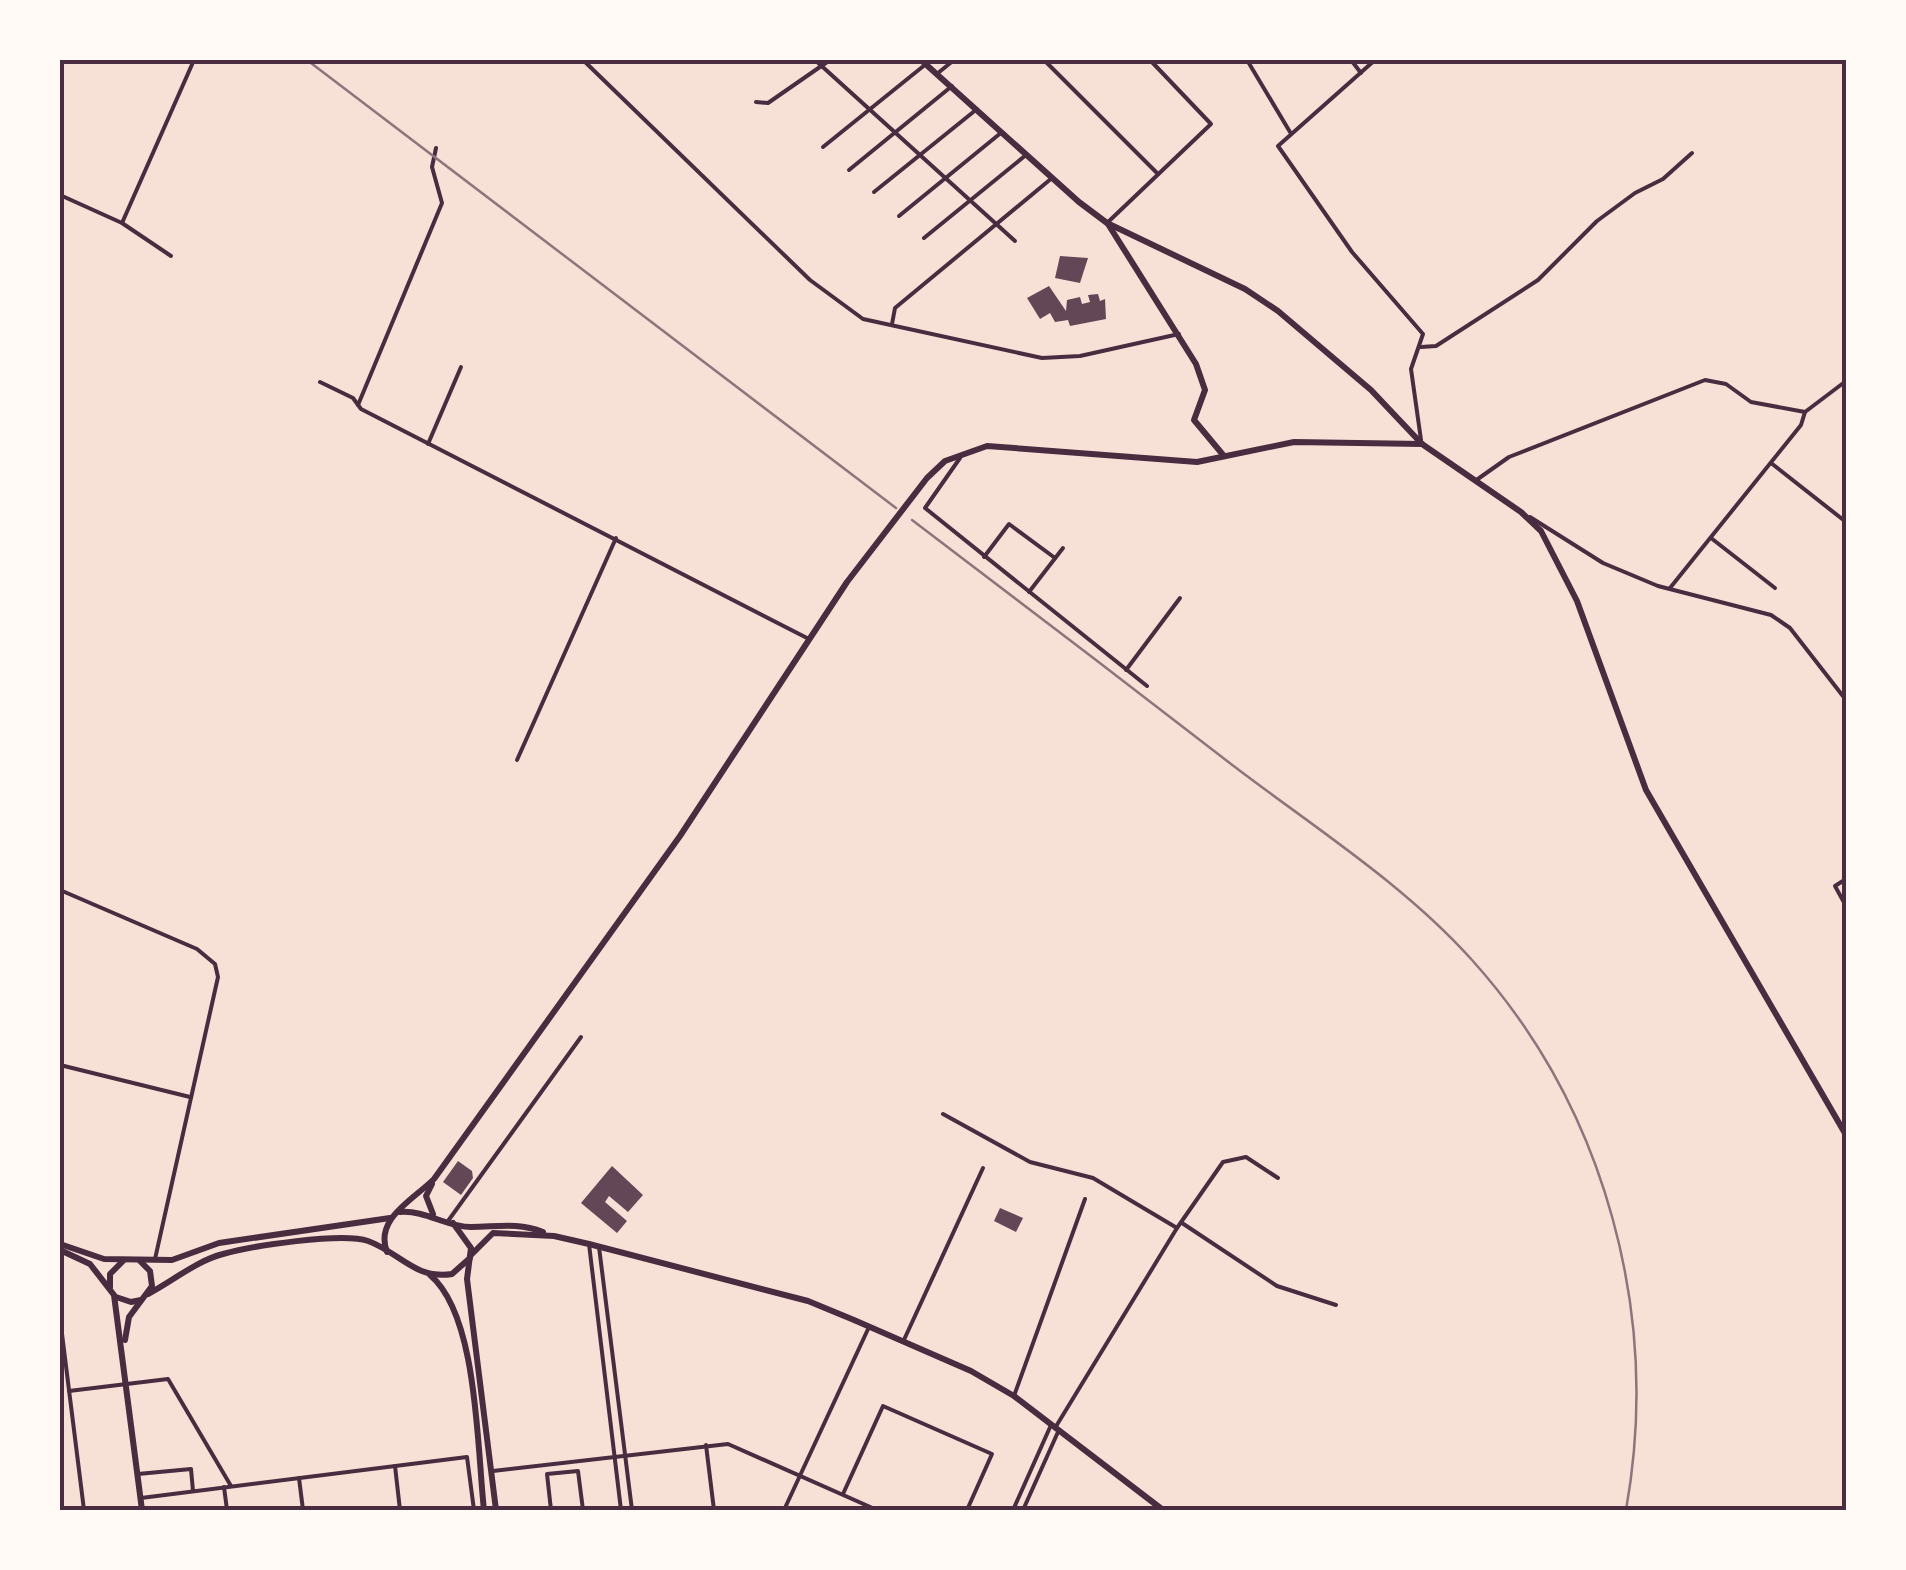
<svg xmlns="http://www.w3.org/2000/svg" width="1906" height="1570" viewBox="0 0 1906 1570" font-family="'Asap Condensed',sans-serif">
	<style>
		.building { fill: #644757 }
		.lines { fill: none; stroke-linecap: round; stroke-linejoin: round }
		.minor { stroke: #4a2c40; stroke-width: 4 }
		.secondary { stroke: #4a2c40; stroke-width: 6 }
		.rail { stroke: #8f747c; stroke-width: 2.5 }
		.neatline { fill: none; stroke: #4a2c40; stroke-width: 4 }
	</style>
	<rect width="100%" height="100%" fill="#f7e1d7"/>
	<g class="building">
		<polygon points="1060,256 1088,258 1080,283 1055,278"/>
		<polygon points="1049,286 1066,311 1067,300 1080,297 1082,304 1090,302 1088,295 1098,294 1100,301 1105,299 1106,319 1070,326 1068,320 1055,322 1050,313 1040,319 1027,298"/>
		<polygon points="458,1161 472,1171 473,1178 461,1195 443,1182"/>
		<polygon points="612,1166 643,1195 628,1212 609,1196 605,1202 627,1221 617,1233 581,1203"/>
		<polygon points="1000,1208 1023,1218 1016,1232 994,1221"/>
	</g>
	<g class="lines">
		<g class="minor">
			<polyline points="583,60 810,280 863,319 1042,358 1080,356 1179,334"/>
			<polyline points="815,60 1015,241"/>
			<polyline points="1044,60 1158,174"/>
			<polyline points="1247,60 1290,132"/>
			<polyline points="1351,60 1361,73"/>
			<polyline points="1375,60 1278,146 1352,252 1423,334 1411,369 1421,440"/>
			<polyline points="938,73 954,60"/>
			<polyline points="756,102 768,103 830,60"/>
			<polyline points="823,147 926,64"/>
			<polyline points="849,170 952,86"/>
			<polyline points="874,192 977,109"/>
			<polyline points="60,195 122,223 171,256"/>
			<polyline points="899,216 1002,132"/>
			<polyline points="122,223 194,60"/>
			<polyline points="1107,223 1211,124 1150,60"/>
			<polyline points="924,238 1026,155"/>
			<polyline points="892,324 895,308 1052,178"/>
			<polyline points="1421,347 1436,346 1538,280 1597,221 1635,193 1663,179 1692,153"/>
			<polyline points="320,382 353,398 361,409 807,638"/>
			<polyline points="358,405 442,203 432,167 436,148"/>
			<polyline points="428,444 461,367"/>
			<polyline points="960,458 925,508 1147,686"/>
			<polyline points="1771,463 1846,522"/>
			<polyline points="1475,481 1509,457 1705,380 1726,384 1751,402 1805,412 1846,381"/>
			<polyline points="1530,517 1603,563 1658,586 1771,615 1790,628 1846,700"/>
			<polyline points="1711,538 1775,588"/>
			<polyline points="984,557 1009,524 1055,558"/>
			<polyline points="1670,588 1801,425 1805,412"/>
			<polyline points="1029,592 1063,548"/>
			<polyline points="1126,670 1180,598"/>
			<polyline points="517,760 616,538"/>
			<polyline points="1846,879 1835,886 1846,906"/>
			<polyline points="60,890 197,949 215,964 218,977 155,1259"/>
			<polyline points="60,1065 190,1097"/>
			<polyline points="943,1114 1030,1162 1093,1178 1177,1228"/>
			<polyline points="448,1221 581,1037"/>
			<polyline points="1182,1223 1277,1286 1336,1305"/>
			<polyline points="589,1244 621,1510"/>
			<polyline points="599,1247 632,1510"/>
			<polyline points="60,1318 84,1510"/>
			<polyline points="903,1342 983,1168"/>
			<polyline points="69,1391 168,1379 231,1486"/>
			<polyline points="1014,1396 1085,1199"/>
			<polyline points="1055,1428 1177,1228 1223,1162 1246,1157 1278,1178"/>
			<polyline points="706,1445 714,1510"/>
			<polyline points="395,1466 400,1510"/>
			<polyline points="493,1471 728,1444 877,1510"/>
			<polyline points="138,1474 191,1469 193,1491"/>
			<polyline points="299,1478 303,1510"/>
			<polyline points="224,1487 227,1510"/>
			<polyline points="843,1494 883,1406 992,1454 967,1510"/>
			<polyline points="141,1498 467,1457 474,1510"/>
			<polyline points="551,1510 547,1474 578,1471 583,1510"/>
			<polyline points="784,1510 869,1327"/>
			<polyline points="1013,1510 1051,1425"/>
			<polyline points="1023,1510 1058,1432"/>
		</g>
		<g class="secondary">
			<polyline points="921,60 1079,202 1107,223 1245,289 1278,311 1371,390 1422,444 1521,512 1541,531 1577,601 1646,790 1846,1135"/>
			<polyline points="1108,224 1196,364 1205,390 1194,420 1224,456"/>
			<polyline points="432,1184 426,1196 433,1214"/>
			<path d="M400 1212C426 1210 446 1227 471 1227 497 1227 517 1222 543 1232"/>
			<polyline points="453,1223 471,1248 467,1279 496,1510"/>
			<polyline points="60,1244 104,1259 172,1260 219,1243 390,1218"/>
			<polyline points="60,1250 90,1264 114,1295 142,1510"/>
			<path d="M387 1252C374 1219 413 1200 434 1179L680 836 847 582 927 478 945 461 987 446 1197 462 1294 442 1422 444"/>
			<polyline points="471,1255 493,1233 554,1236 589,1244 808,1301 854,1320 971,1371 1014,1396 1163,1510"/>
			<path d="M430 1275C478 1315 477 1448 484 1510"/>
			<polyline points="110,1287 110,1274 123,1261"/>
			<path d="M148 1294C173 1281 196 1261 223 1254 251 1246 342 1232 368 1241 399 1252 415 1280 452 1274L470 1258"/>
			<polyline points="116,1297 131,1302 141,1300"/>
			<polyline points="125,1340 129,1317 152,1286 150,1271 140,1261"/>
		</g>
		<g class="rail">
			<polyline points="307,60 896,508"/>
			<path d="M912 520C1019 601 1125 682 1231 764 1312 826 1404 884 1472 960 1606 1109 1661 1315 1626 1510"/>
		</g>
	</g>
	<rect width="1906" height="1570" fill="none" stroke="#fffaf5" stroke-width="125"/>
	<rect x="62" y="62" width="1782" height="1446" class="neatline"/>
</svg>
